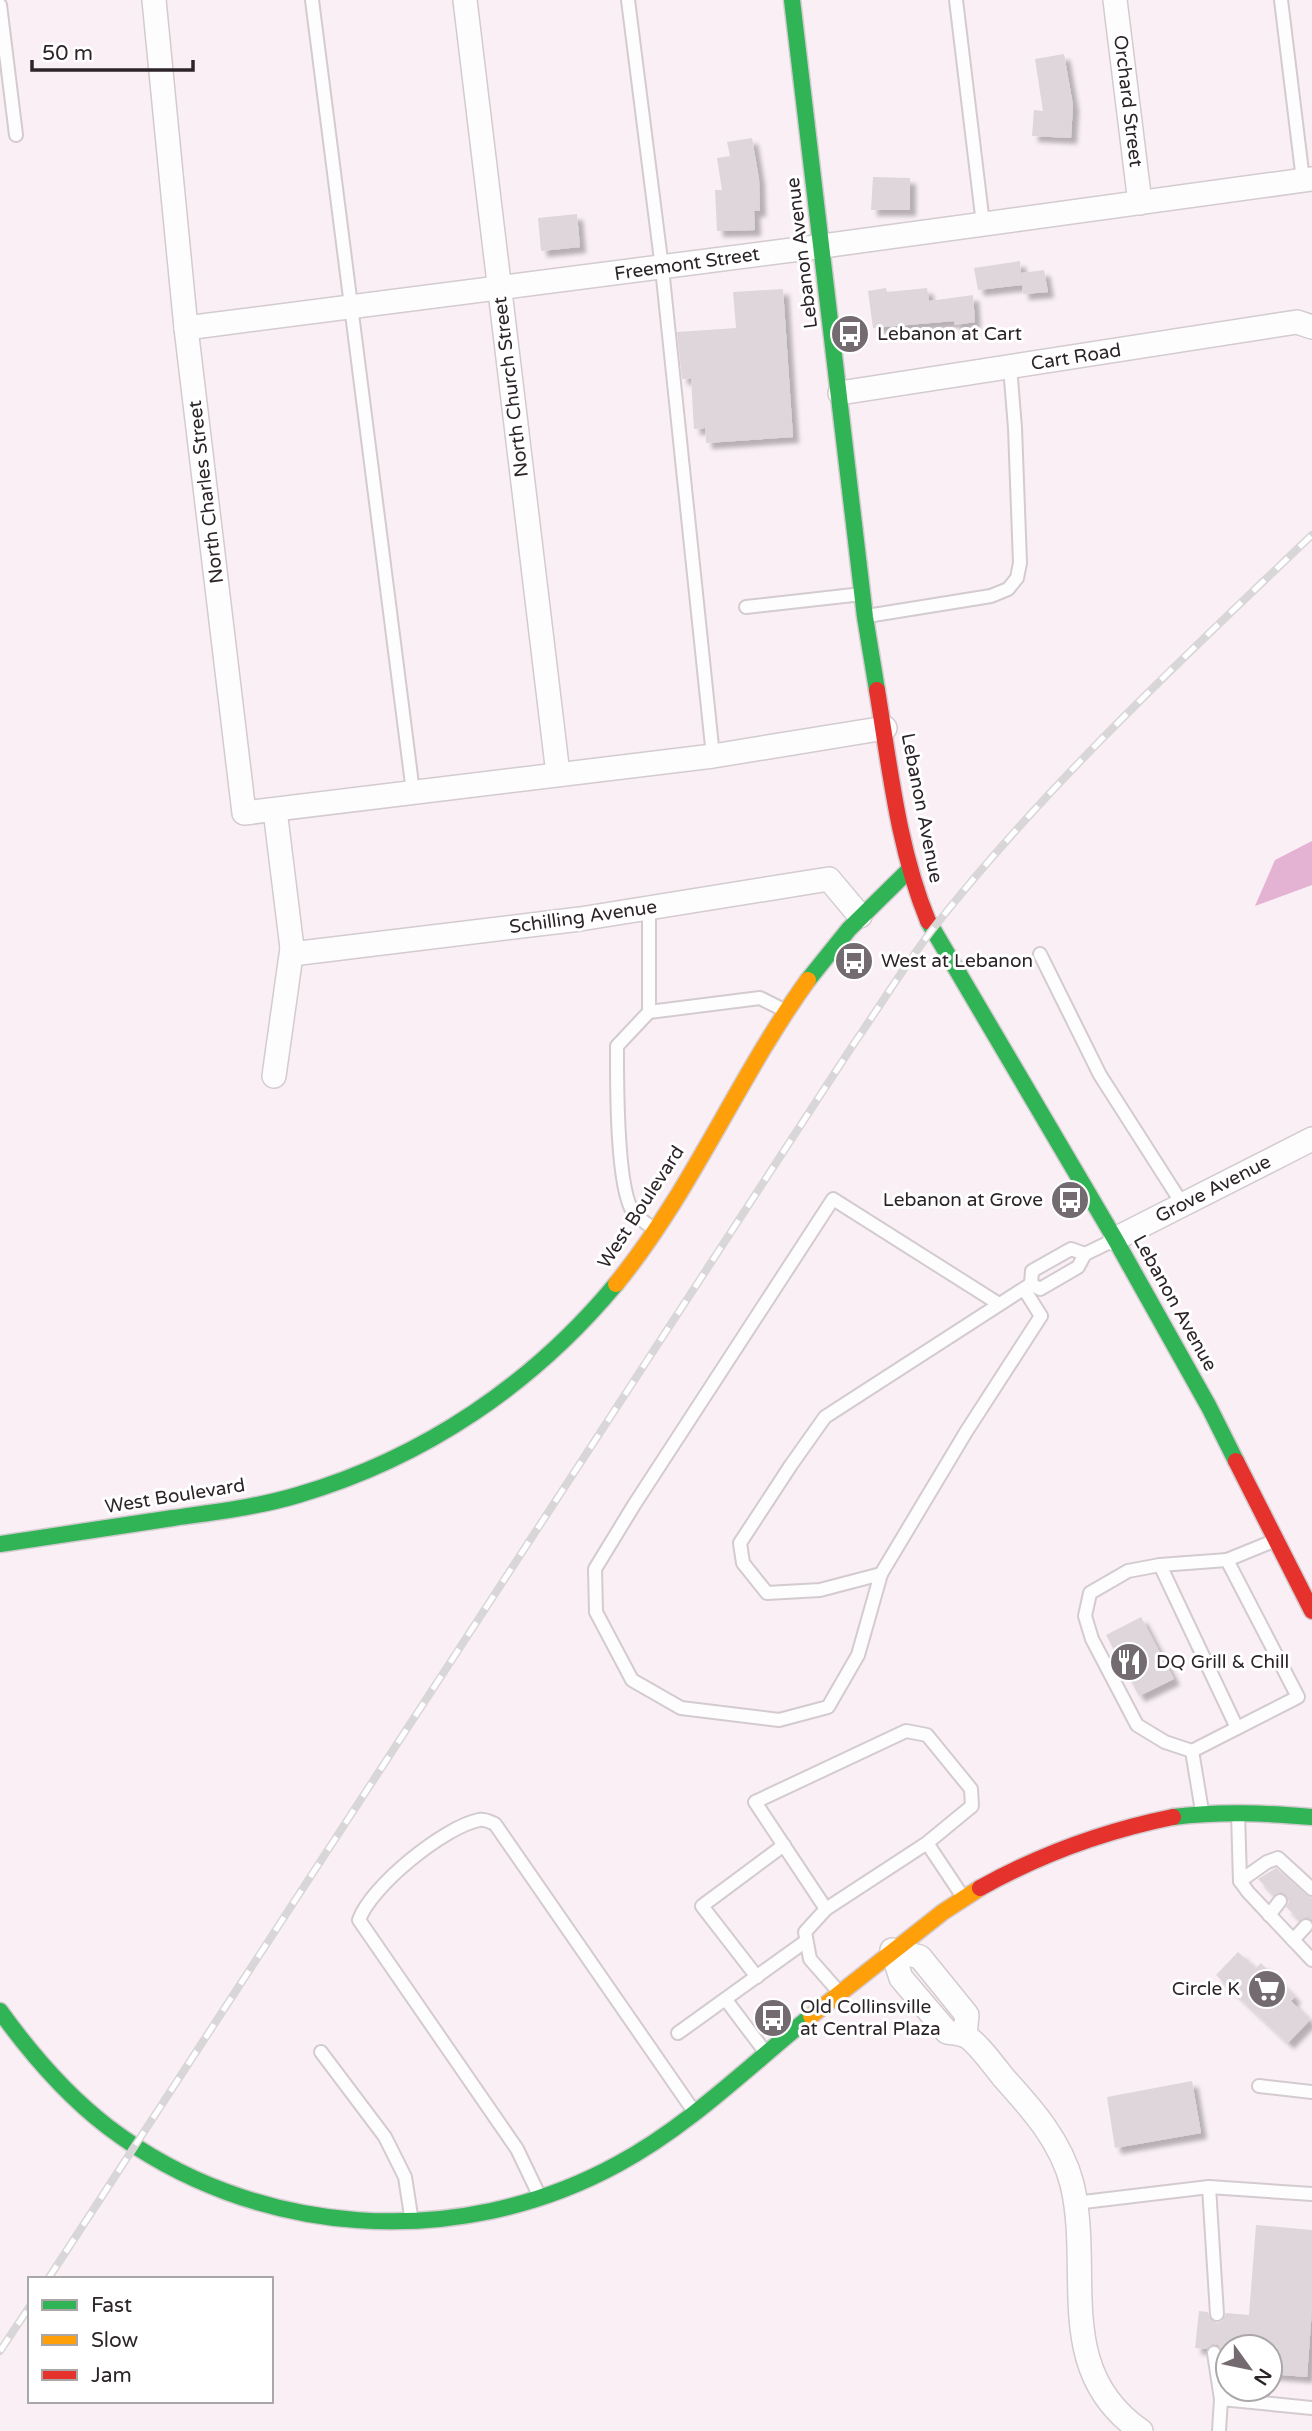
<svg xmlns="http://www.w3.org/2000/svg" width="1312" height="2431" viewBox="0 0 1312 2431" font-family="'Varela Round',sans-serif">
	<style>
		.water { fill: #e4b2d2 }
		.building { fill: #ded6db; filter: url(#shadow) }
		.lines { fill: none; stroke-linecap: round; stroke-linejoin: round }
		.lane-casing { stroke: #d3cbd0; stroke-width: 16 }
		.street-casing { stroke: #d3cbd0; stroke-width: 26 }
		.fast-casing { stroke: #d3cbd0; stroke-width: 19 }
		.slow-casing { stroke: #d3cbd0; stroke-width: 19 }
		.jam-casing { stroke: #d3cbd0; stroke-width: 19 }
		.lane { stroke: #fefdfe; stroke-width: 12 }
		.street { stroke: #fefdfe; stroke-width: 23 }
		.fast { stroke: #30b455; stroke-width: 16 }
		.slow { stroke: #ff9f0a; stroke-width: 16 }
		.jam { stroke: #e5322d; stroke-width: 16 }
		.rail-casing { stroke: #d8d6d7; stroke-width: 8 }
		.rail { stroke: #fff; stroke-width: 5; stroke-dasharray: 16; stroke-linecap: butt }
		.labels { text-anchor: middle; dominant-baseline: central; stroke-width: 6; stroke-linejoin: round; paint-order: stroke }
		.street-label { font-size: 19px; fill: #2c2429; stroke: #fff }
		.poi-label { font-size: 19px; fill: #2c2429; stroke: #fff; text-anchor: start }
	</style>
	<defs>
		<filter id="shadow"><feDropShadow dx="6" dy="6" stdDeviation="2" flood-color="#0004"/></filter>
	</defs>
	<rect width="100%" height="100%" fill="#f9eff5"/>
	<polygon class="water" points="1312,841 1312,885 1255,906 1275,860"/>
	<g class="building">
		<polygon points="1064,54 1073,105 1071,138 1032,136 1034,110 1043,111 1035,59"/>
		<polygon points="752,138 759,179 760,211 754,211 755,230 717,231 715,190 722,190 717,158 730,156 727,142"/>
		<polygon points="873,177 910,178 910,210 871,210"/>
		<polygon points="577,214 580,247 541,251 538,218"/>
		<polygon points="1020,261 1022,285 978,290 974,268"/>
		<polygon points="1044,270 1048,292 1023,294 1021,273"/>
		<polygon points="886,288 887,292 927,288 929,301 973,295 975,322 955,325 954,321 873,328 868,291"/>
		<polygon points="783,289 793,437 706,443 705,428 694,429 691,378 682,379 677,332 736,328 733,292"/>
		<polygon points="1141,1617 1174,1679 1139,1696 1106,1635"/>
		<polygon points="1276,1868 1306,1895 1312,1898 1312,1920 1307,1917 1300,1920 1286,1907 1289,1902 1286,1895 1281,1892 1274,1895 1258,1879"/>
		<polygon points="1238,1952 1256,1968 1261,1963 1295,1997 1291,2001 1310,2020 1288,2043 1216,1975"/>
		<polygon points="1192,2081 1201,2133 1115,2148 1107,2097"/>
		<polygon points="1256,2225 1312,2230 1312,2309 1307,2377 1270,2374 1270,2347 1228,2347 1228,2351 1222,2350 1218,2345 1213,2344 1206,2349 1195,2348 1199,2311 1208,2312 1210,2319 1217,2323 1222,2321 1226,2313 1249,2315"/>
	</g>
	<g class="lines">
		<defs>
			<g id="lane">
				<polyline points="312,0 413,792"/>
				<polyline points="628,0 662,268 713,756"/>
				<polyline points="956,0 983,224"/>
				<polyline points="1281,0 1303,180"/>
				<polyline points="0,5 16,135"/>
				<polyline points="746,607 862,594"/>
				<polyline points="867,616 991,596 1008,589 1017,578 1020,563 1015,428 1010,367"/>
				<polyline points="649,907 649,1012 760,998 784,1010"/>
				<polyline points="1040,954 1100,1075 1183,1205"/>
				<path d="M649 1012 617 1046C617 1080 616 1186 633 1212 638 1218 647 1224 654 1229"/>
				<polyline points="1031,1284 1040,1289 1078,1267 1085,1254 1114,1240"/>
				<polyline points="1031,1284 1032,1271 1071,1249 1085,1254"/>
				<polyline points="1024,1289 1041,1316 966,1432 881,1574 820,1590 767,1593 743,1563 740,1543 791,1465 825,1417 1031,1284"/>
				<polyline points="1160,1565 1237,1728"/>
				<polyline points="881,1574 858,1655 828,1707 779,1720 681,1708 632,1680 596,1612 595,1569 634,1505 833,1199 999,1304"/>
				<polyline points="1192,1751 1165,1742 1137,1725 1092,1639 1085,1616 1090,1593 1128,1571 1160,1565 1227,1560"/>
				<polyline points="1202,1811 1192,1751 1298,1697 1227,1560 1276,1540"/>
				<polyline points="1238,1813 1240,1881 1248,1892 1312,1960"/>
				<polyline points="927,1843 826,1909 755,1802 906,1731 927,1735 971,1789 972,1806 927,1843 963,1897"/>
				<polyline points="1240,1881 1267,1862 1278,1858 1312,1889"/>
				<polyline points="826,1909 805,1932 810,1959 838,1991"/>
				<polyline points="1269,1915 1280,1901"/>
				<polyline points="1293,1940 1306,1926"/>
				<polyline points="757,1977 702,1906 784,1845"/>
				<polyline points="726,2000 766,2053"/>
				<polyline points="678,2033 806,1941"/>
				<polyline points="321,2052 385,2137 405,2177 412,2222"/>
				<polyline points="1259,2086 1312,2092"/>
				<polyline points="1209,2187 1217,2314"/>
				<path d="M540 2197 517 2149 359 1920C371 1886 444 1827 479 1820 485 1819 490 1822 495 1824L695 2113"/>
				<polyline points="1075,2203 1209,2187 1312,2194"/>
				<polyline points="1214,2353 1221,2399"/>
				<polyline points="1219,2431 1221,2399 1312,2408"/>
			</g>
			<g id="street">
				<polyline points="154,0 186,328 244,813 713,756 885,728"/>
				<polyline points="465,0 558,774"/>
				<polyline points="1115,0 1140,203"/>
				<polyline points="186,328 823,246 1312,179"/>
				<polyline points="840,393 1297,322 1312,327"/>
				<polyline points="292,948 292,954 580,919 829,879 860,916"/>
				<polyline points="274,1076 292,948 275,810"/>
				<polyline points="1115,1239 1312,1139"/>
				<path d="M965 2035 967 2015 920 1957 892 1950 901 1978 947 2032C952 2033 958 2033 963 2035 974 2038 995 2067 1003 2077 1032 2109 1061 2141 1072 2184 1093 2272 1052 2370 1141 2431"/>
			</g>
			<g id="fast">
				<polyline points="792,0 865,617 877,690"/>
				<polyline points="928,921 1115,1239 1209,1407 1236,1461"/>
				<polyline points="808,980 849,929 910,869"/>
				<path d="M0 1544C58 1535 115 1527 173 1518 215 1512 258 1507 298 1495 424 1458 533 1384 616 1284"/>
				<path d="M1173 1817C1220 1811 1265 1813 1312 1817"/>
				<path d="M0 2011C31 2054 65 2094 108 2127 254 2238 457 2252 618 2164 690 2125 748 2067 811 2016"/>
			</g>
			<g id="slow">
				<path d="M616 1284C692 1191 738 1077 808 980"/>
				<polyline points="811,2016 943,1912 980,1888"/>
			</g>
			<g id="jam">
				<path d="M877 690C890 768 898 848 928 921"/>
				<polyline points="1236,1461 1312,1611"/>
				<path d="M980 1888C1041 1854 1104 1831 1173 1817"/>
			</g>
		</defs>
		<use href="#lane" class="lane-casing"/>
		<use href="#street" class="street-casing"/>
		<use href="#fast" class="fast-casing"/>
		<use href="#slow" class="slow-casing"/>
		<use href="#jam" class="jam-casing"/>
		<use href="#lane" class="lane"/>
		<use href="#street" class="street"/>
		<use href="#fast" class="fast"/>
		<use href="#slow" class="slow"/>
		<use href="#jam" class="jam"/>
		<defs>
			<g id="rail">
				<path d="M48 2279 851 1048C878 1009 903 968 932 930 1044 787 1181 660 1312 535"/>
				<polyline points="0,2351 30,2306"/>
			</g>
		</defs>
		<use href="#rail" class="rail-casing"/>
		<use href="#rail" class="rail"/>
	</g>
	<defs>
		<symbol id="bus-disc" viewBox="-11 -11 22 22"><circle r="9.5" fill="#746b70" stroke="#fff"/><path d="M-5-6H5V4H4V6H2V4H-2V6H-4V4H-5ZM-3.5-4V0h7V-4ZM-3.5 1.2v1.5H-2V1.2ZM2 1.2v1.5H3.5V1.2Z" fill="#fff"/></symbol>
		<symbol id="restaurant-disc" viewBox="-11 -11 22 22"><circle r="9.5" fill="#746b70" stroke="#fff"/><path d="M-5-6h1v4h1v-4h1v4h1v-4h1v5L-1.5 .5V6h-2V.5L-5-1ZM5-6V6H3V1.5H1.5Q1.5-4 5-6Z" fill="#fff"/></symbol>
		<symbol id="supermarket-disc" viewBox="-11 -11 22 22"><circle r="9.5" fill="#746b70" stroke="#fff"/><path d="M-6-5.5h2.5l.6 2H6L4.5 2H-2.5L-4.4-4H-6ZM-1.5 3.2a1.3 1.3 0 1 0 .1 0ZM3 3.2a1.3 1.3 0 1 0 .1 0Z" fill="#fff"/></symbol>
	</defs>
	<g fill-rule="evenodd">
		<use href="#bus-disc" x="828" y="312" width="44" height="44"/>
		<use href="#bus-disc" x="832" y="939" width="44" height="44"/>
		<use href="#bus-disc" x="1048" y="1178" width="44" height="44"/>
		<use href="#restaurant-disc" x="1107" y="1640" width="44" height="44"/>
		<use href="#supermarket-disc" x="1245" y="1967" width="44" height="44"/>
		<use href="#bus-disc" x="751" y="1996" width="44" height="44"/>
	</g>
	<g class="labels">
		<g class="street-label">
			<text transform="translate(1128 101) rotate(83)">Orchard Street</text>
			<text transform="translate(802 253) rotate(-97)">Lebanon Avenue</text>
			<text transform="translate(687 264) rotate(-8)">Freemont Street</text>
			<text transform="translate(1076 357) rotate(-9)">Cart Road</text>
			<text transform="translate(511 387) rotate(-97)">North Church Street</text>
			<text transform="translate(206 492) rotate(-97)">North Charles Street</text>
			<text transform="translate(922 808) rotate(79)">Lebanon Avenue</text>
			<text transform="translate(583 917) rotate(-8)">Schilling Avenue</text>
			<text transform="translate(1213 1189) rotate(-27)">Grove Avenue</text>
			<text transform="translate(641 1207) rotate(-57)">West Boulevard</text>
			<text transform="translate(1175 1303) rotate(61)">Lebanon Avenue</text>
			<text transform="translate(175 1496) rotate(-9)">West Boulevard</text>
		</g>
		<g class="poi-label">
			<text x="877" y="334">Lebanon at Cart</text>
			<text x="881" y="961">West at Lebanon</text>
			<text x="1043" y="1200" text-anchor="end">Lebanon at Grove</text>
			<text x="1156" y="1662">DQ Grill &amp; Chill</text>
			<text x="1240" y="1989" text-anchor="end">Circle K</text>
			<text x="800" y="2007">Old Collinsville<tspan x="800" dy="22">at Central Plaza</tspan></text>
		</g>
	</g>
	<rect x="28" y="2277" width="245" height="126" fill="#ffffff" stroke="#aba7a9" stroke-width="2"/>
	<rect x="42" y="2300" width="35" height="10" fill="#30b455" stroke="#aba7a9" stroke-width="2"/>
	<text x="91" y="2312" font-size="21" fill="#2c2429">Fast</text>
	<rect x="42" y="2335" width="35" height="10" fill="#ff9f0a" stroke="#aba7a9" stroke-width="2"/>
	<text x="91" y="2347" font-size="21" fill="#2c2429">Slow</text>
	<rect x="42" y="2370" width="35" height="10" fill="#e5322d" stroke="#aba7a9" stroke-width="2"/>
	<text x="91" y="2382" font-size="21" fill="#2c2429">Jam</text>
	<g transform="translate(1249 2368) rotate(123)"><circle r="33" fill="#ffffff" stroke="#aba7a9" stroke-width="2"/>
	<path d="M0-5L12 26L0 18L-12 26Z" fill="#746b70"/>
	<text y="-10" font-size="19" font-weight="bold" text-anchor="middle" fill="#2c2429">N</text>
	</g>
	<path d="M32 60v10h161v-10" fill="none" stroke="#2c2429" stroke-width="3.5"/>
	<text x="42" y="60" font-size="21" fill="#2c2429" stroke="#ffffff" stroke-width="5" paint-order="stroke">50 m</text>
</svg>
